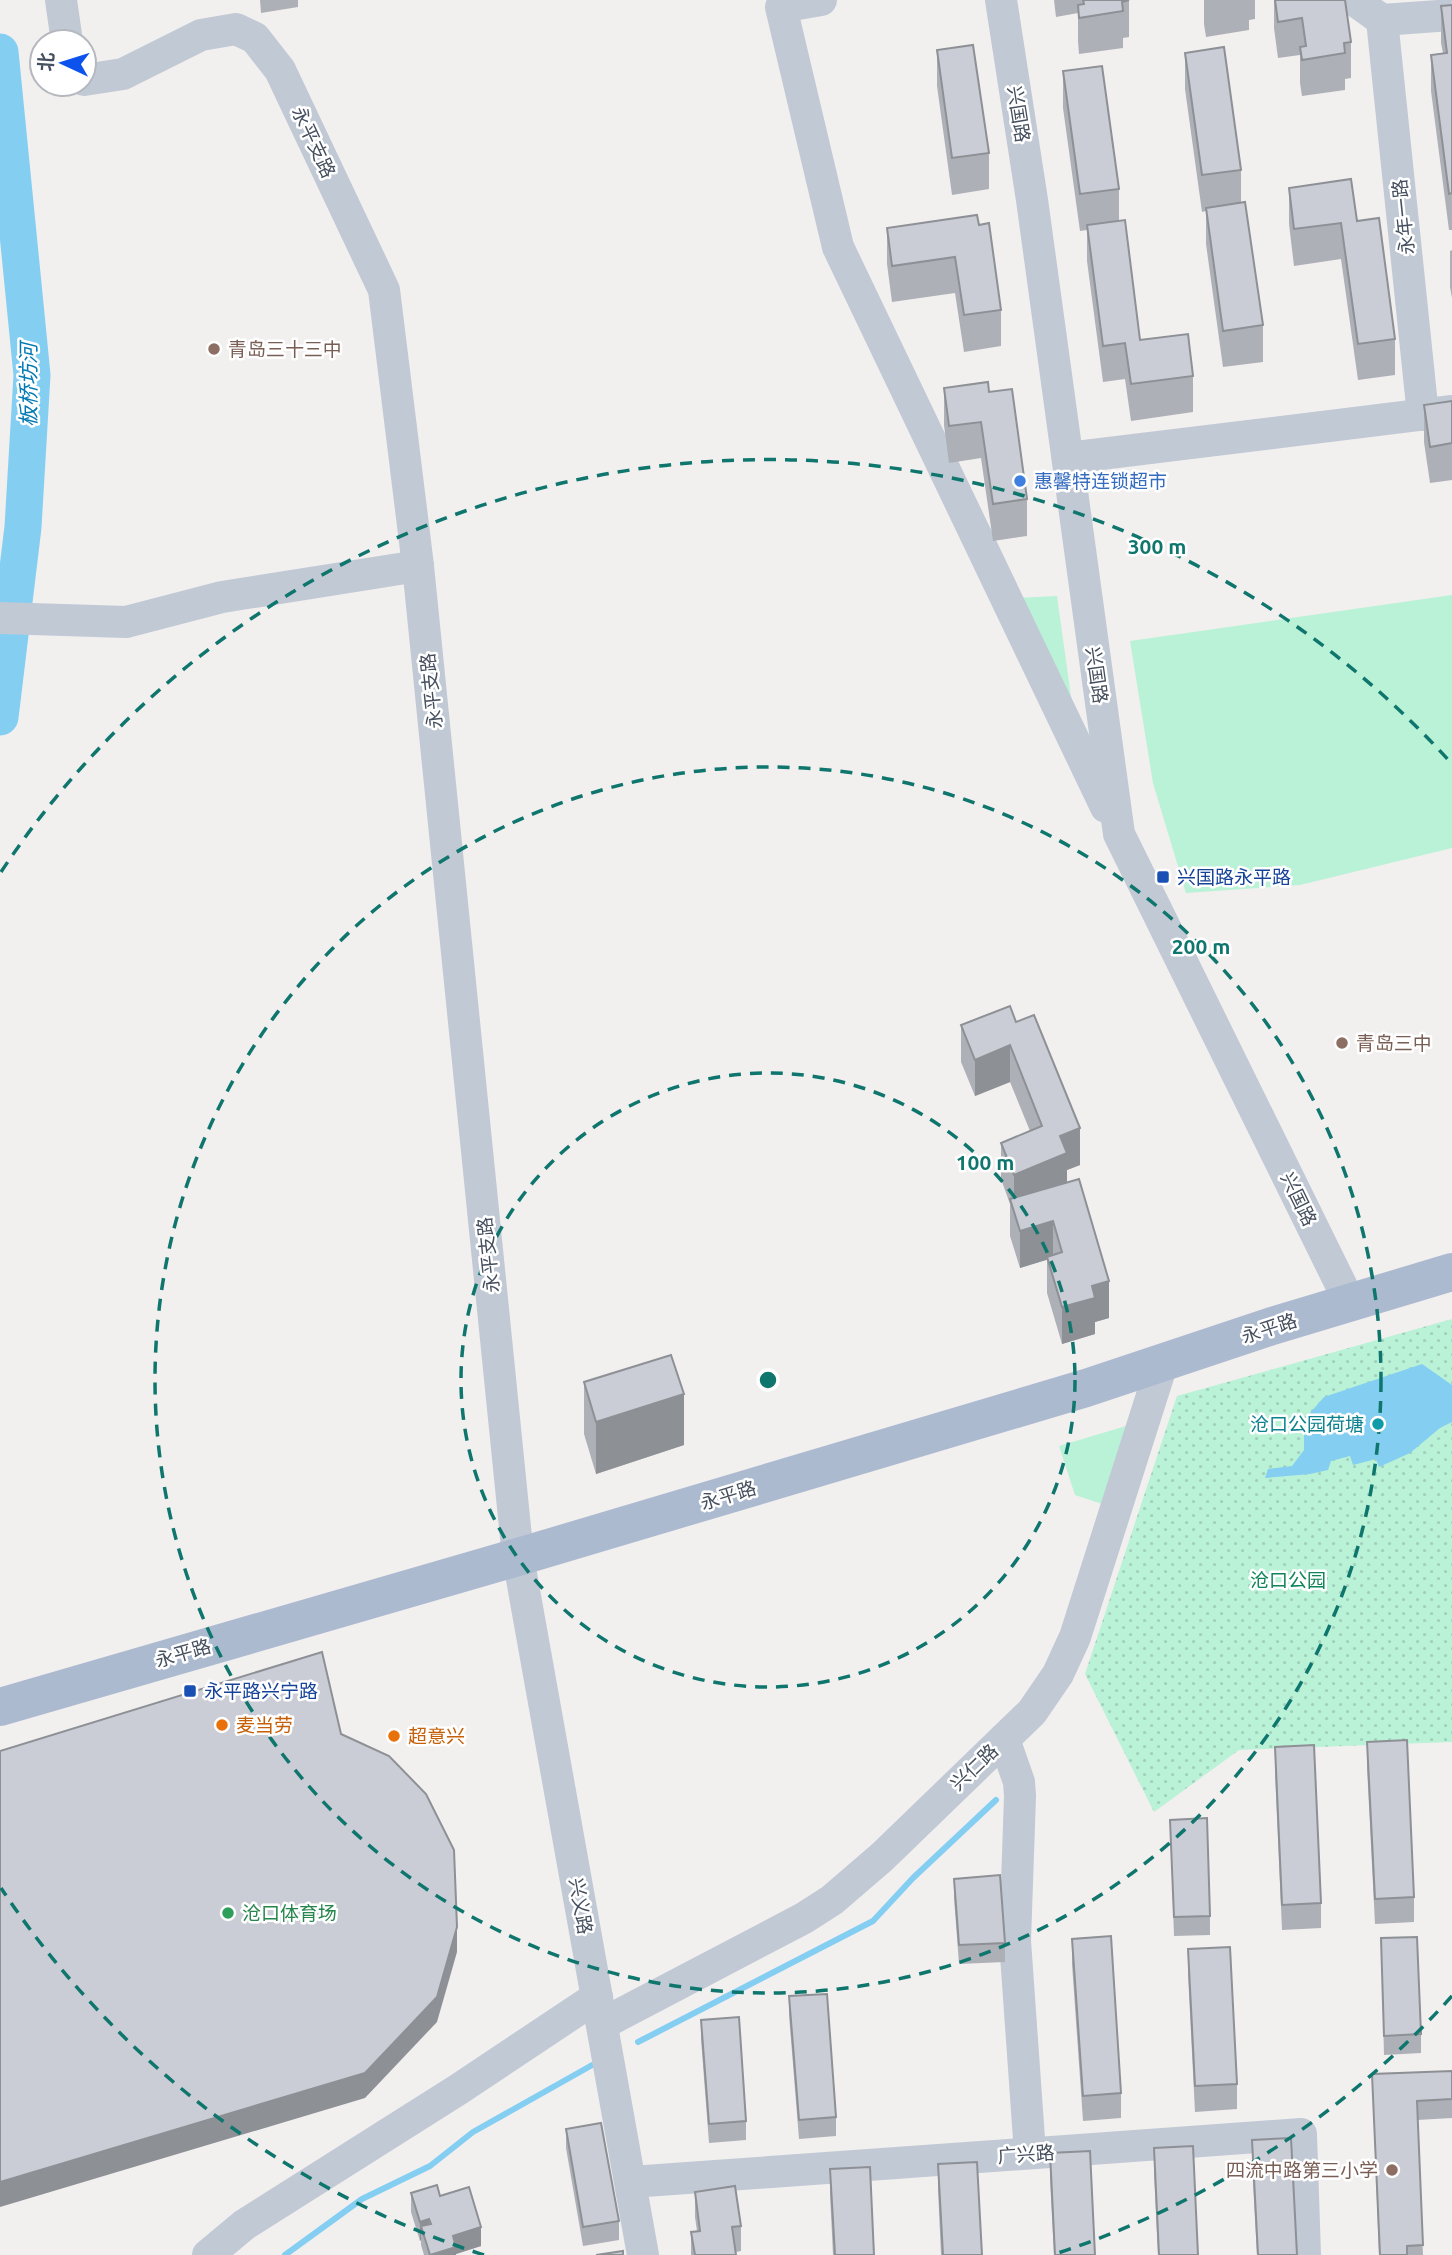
<svg xmlns="http://www.w3.org/2000/svg" width="1452" height="2255" viewBox="0 0 1452 2255" font-family="Ubuntu,'Noto Sans SC',sans-serif">
	<style>
		.green { fill: #baf2d7 }
		.park { fill: url(#park-dots) }
		.water { fill: #84cef2 }
		.lines { fill: none; stroke-linecap: round; stroke-linejoin: round }
		.stream { stroke: #84cef2; stroke-width: 6 }
		.river { stroke: #84cef2; stroke-width: 37 }
		.minor { stroke: #c1c9d5; stroke-width: 32 }
		.major { stroke: #acbad0; stroke-width: 38 }
		.wall { fill: #aeb0b7 }
		.shaded-wall { fill: #8d9095 }
		.building { fill: #cacdd5; stroke: #8d9095; stroke-width: 2 }
		.ring { fill: none; stroke: #0f766e; stroke-width: 3.5; stroke-dasharray: 12 9 }
		.education-dot { fill: #8d6e63; stroke: #fff; stroke-width: 2.5 }
		.shop-dot { fill: #3f7fe0; stroke: #fff; stroke-width: 2.5 }
		.transit-dot { fill: #1a4fb4; stroke: #fff; stroke-width: 2.5 }
		.culture-dot { fill: #0f9aa8; stroke: #fff; stroke-width: 2.5 }
		.food-dot { fill: #e8710a; stroke: #fff; stroke-width: 2.5 }
		.leisure-dot { fill: #2e9e5b; stroke: #fff; stroke-width: 2.5 }
		.labels { text-anchor: middle; dominant-baseline: central; stroke-width: 5; stroke-linejoin: round; paint-order: stroke }
		.street-label { font-size: 19px; fill: #454f5e; stroke: #fff }
		.education-label { font-size: 19px; fill: #785e54; stroke: #fff; text-anchor: start }
		.shop-label { font-size: 19px; fill: #366cbe; stroke: #fff; text-anchor: start }
		.transit-label { font-size: 19px; fill: #164399; stroke: #fff; text-anchor: start }
		.culture-label { font-size: 19px; fill: #0d838f; stroke: #fff; text-anchor: end }
		.park-label { font-size: 19px; fill: #108559; stroke: #fff }
		.food-label { font-size: 19px; fill: #c56008; stroke: #fff; text-anchor: start }
		.leisure-label { font-size: 19px; fill: #27864d; stroke: #fff; text-anchor: start }
		.water-label { font-size: 21px; font-style: italic; fill: #0279b4; stroke: #fff }
		.centre { fill: #0f766e; stroke: #fff; stroke-width: 3.5 }
		.ring-label { font-size: 21px; text-anchor: middle; font-weight: bold; fill: #0f766e; stroke: #fff; stroke-width: 5; stroke-linejoin: round; paint-order: stroke }
	</style>
	<defs>
		<pattern id="park-dots" width="8" height="8" patternUnits="userSpaceOnUse" patternTransform="scale(1.75)"><rect width="8" height="8" fill="#baf2d7"/><path d="M2 2h.1M6 6h.1" fill="none" stroke="#a1d1bb" stroke-width="1.8" stroke-linecap="round"/></pattern>
	</defs>
	<rect width="100%" height="100%" fill="#f2efef"/>
	<g class="green">
		<polygon points="1452,595 1452,848 1300,885 1186,893 1153,783 1130,641"/>
		<polygon points="1057,596 1073,711 1015,598"/>
		<polygon points="1126,1426 1102,1504 1075,1495 1059,1446"/>
	</g>
	<polygon class="park" points="1452,1319 1452,1742 1239,1750 1154,1812 1085,1674 1177,1396"/>
	<polygon class="water" points="1422,1364 1452,1385 1452,1422 1440,1428 1410,1453 1379,1467 1376,1459 1353,1465 1350,1456 1331,1461 1328,1470 1310,1474 1265,1478 1268,1469 1292,1466 1304,1450 1304,1436 1310,1413 1324,1397"/>
	<g class="lines">
		<g class="stream">
			<polyline points="638,2042 873,1921 913,1878 996,1800"/>
			<polyline points="285,2255 362,2199 430,2166 473,2132 594,2064"/>
		</g>
		<polyline class="river" points="0,52 32,375 23,527 0,717"/>
		<g class="minor">
			<polyline points="61,0 67,42"/>
			<polyline points="821,0 781,7 838,247 1106,807"/>
			<polyline points="1001,0 1032,200 1119,834 1350,1303"/>
			<polyline points="1354,0 1382,20 1452,15"/>
			<polyline points="1382,20 1423,415"/>
			<polyline points="84,80 123,74 201,35 236,29 255,38 280,70 384,290 418,566 518,1557 643,2255"/>
			<polyline points="1068,458 1452,411"/>
			<polyline points="0,618 126,622 222,597 418,566"/>
			<polyline points="1004,1739 1019,1782 1020,1796 1015,1941 1030,2153"/>
			<polyline points="602,2024 804,1918 832,1900 882,1857 1032,1712 1058,1674 1075,1637 1163,1361"/>
			<polyline points="631,2182 1301,2134 1305,2255"/>
			<polyline points="208,2255 244,2225 459,2089 597,1997"/>
		</g>
		<polyline class="major" points="0,1707 518,1557 1086,1388 1272,1326 1452,1272"/>
	</g>
	<g class="wall">
		<polygon points="260,0 298,0 298,7 261,13"/>
		<polygon points="1054,0 1129,0 1129,37 1123,38 1123,48 1079,54 1078,41 1078,13 1056,17"/>
		<polygon points="1204,0 1255,0 1255,19 1249,20 1249,30 1206,37 1204,24"/>
		<polygon points="1274,0 1345,0 1351,42 1351,78 1345,79 1345,90 1302,96 1300,83 1300,55 1278,58 1274,28"/>
		<polygon points="1452,5 1452,230 1449,230 1431,91 1431,55 1443,53 1441,43 1441,6"/>
		<polygon points="937,50 989,153 989,189 952,195 937,86"/>
		<polygon points="1185,53 1241,170 1241,203 1263,325 1263,362 1223,367 1206,244 1206,211 1202,212 1185,89"/>
		<polygon points="1063,71 1119,189 1119,220 1140,340 1193,376 1193,412 1131,421 1125,379 1103,382 1087,261 1087,230 1080,231 1063,108"/>
		<polygon points="1289,188 1357,221 1395,339 1395,375 1358,380 1341,259 1294,266 1289,224"/>
		<polygon points="979,225 1001,310 1001,346 964,352 955,293 892,302 887,264 887,228"/>
		<polygon points="1452,250 1452,298 1450,287 1450,251"/>
		<polygon points="944,388 989,392 1027,499 1027,536 993,541 981,458 949,463 944,425"/>
		<polygon points="1452,401 1452,480 1430,483 1424,442 1424,405"/>
		<polygon points="1016,1022 1080,1165 1067,1170 1067,1183 1109,1318 1095,1322 1095,1334 1062,1344 1047,1293 1047,1259 1020,1268 1010,1236 1010,1204 1001,1179 1001,1143 1030,1131 1010,1082 975,1096 961,1062 961,1025"/>
		<polygon points="584,1382 684,1445 596,1474 584,1434"/>
		<polygon points="1367,1742 1414,1897 1414,1922 1375,1924 1367,1767"/>
		<polygon points="1275,1747 1321,1903 1321,1928 1282,1930 1275,1772"/>
		<polygon points="1170,1820 1210,1916 1210,1935 1174,1936"/>
		<polygon points="954,1879 1005,1943 1005,1962 959,1964 954,1898"/>
		<polygon points="1381,1938 1421,2034 1421,2053 1384,2055"/>
		<polygon points="1072,1939 1121,2093 1121,2118 1083,2121 1072,1964"/>
		<polygon points="1188,1949 1237,2084 1237,2109 1195,2112 1188,1974"/>
		<polygon points="789,1996 836,2117 836,2136 799,2139 789,2015"/>
		<polygon points="701,2020 746,2121 746,2140 709,2143 701,2039"/>
		<polygon points="1452,2071 1452,2118 1417,2120 1423,2255 1379,2255 1372,2074"/>
		<polygon points="566,2129 619,2221 619,2240 583,2246 566,2148"/>
		<polygon points="1252,2140 1297,2255 1257,2255 1252,2165"/>
		<polygon points="1154,2148 1198,2255 1158,2255 1154,2173"/>
		<polygon points="1050,2153 1095,2255 1054,2255 1050,2178"/>
		<polygon points="938,2164 982,2255 941,2255 938,2189"/>
		<polygon points="830,2169 874,2255 833,2255 830,2194"/>
		<polygon points="695,2192 741,2226 741,2251 736,2252 736,2255 691,2255 691,2232 697,2231 695,2217"/>
		<polygon points="411,2193 440,2196 481,2246 456,2254 456,2255 424,2255 421,2245 421,2240 420,2241 411,2212"/>
	</g>
	<g class="shaded-wall">
		<polygon points="1010,1045 1010,1082 975,1096 975,1060"/>
		<polygon points="1080,1128 1080,1165 1067,1170 1067,1190 1014,1211 1014,1175 1060,1136"/>
		<polygon points="1053,1221 1053,1258 1020,1268 1020,1231"/>
		<polygon points="1109,1281 1109,1318 1095,1322 1095,1334 1062,1344 1062,1307 1092,1286"/>
		<polygon points="684,1394 684,1445 596,1474 596,1422"/>
		<polygon points="457,1927 457,1952 437,2022 365,2098 0,2207 0,2182"/>
		<polygon points="429,2219 429,2238 421,2226 421,2240 420,2241 420,2222"/>
		<polygon points="481,2227 481,2246 456,2254 456,2255 430,2255 453,2236"/>
	</g>
	<g class="building">
		<polygon points="1083,0 1129,0 1122,2 1123,11 1079,18 1078,5 1084,4"/>
		<polygon points="1275,0 1345,0 1351,42 1344,43 1345,53 1302,60 1300,47 1306,46 1302,18 1278,22"/>
		<polygon points="1452,5 1452,193 1449,194 1431,55 1447,53 1441,6"/>
		<polygon points="973,45 989,153 952,158 937,50"/>
		<polygon points="1224,47 1241,170 1202,175 1185,53"/>
		<polygon points="1102,66 1119,189 1080,194 1063,71"/>
		<polygon points="1351,179 1357,221 1379,218 1395,339 1358,344 1341,223 1294,229 1289,188"/>
		<polygon points="1245,202 1263,325 1223,331 1206,208"/>
		<polygon points="977,215 979,225 989,223 1001,310 964,315 955,257 892,266 887,228"/>
		<polygon points="1125,220 1140,340 1188,334 1193,376 1131,384 1125,343 1103,346 1087,225"/>
		<polygon points="988,382 989,392 1012,389 1027,499 993,504 981,422 949,426 944,388"/>
		<polygon points="1452,401 1452,443 1430,447 1424,405"/>
		<polygon points="1010,1006 1016,1022 1034,1015 1080,1128 1060,1136 1067,1153 1014,1175 1001,1143 1042,1126 1010,1045 975,1060 961,1025"/>
		<polygon points="1079,1179 1109,1281 1092,1286 1095,1298 1062,1307 1047,1257 1062,1252 1053,1221 1020,1231 1010,1199"/>
		<polygon points="671,1355 684,1394 596,1422 584,1382"/>
		<polygon points="322,1652 341,1734 389,1756 426,1794 454,1850 457,1927 437,1997 365,2073 0,2182 0,1751"/>
		<polygon points="1407,1740 1414,1897 1375,1899 1367,1742"/>
		<polygon points="1314,1745 1321,1903 1282,1905 1275,1747"/>
		<polygon points="1207,1818 1210,1916 1174,1917 1170,1820"/>
		<polygon points="1000,1875 1005,1943 959,1945 954,1879"/>
		<polygon points="1111,1936 1121,2093 1083,2096 1072,1939"/>
		<polygon points="1417,1937 1421,2034 1384,2036 1381,1938"/>
		<polygon points="1230,1947 1237,2084 1195,2086 1188,1949"/>
		<polygon points="827,1994 836,2117 799,2120 789,1996"/>
		<polygon points="739,2017 746,2121 709,2124 701,2020"/>
		<polygon points="1452,2071 1452,2099 1417,2101 1423,2245 1407,2246 1407,2255 1380,2255 1372,2074"/>
		<polygon points="601,2123 619,2221 583,2227 566,2129"/>
		<polygon points="1291,2138 1297,2255 1258,2255 1252,2140"/>
		<polygon points="1193,2146 1198,2255 1159,2255 1154,2148"/>
		<polygon points="1090,2151 1095,2255 1055,2255 1050,2153"/>
		<polygon points="977,2162 982,2255 943,2255 938,2164"/>
		<polygon points="870,2167 874,2255 835,2255 830,2169"/>
		<polygon points="437,2185 440,2196 469,2187 481,2227 453,2236 456,2247 430,2255 421,2226 431,2224 429,2219 420,2222 411,2193"/>
		<polygon points="735,2186 741,2226 732,2227 736,2255 695,2255 691,2232 700,2231 695,2192"/>
		<polygon points="623,2251 623,2255 596,2255"/>
	</g>
	<g class="ring">
		<circle cx="768" cy="1380" r="307"/>
		<circle cx="768" cy="1380" r="613"/>
		<path d="M1452 1996A920 920 0 0 1 1052 2255M484 2255A920 920 0 0 1 1 1888M1 872A920 920 0 0 1 1452 764"/>
	</g>
	<g class="education-dot">
		<circle cx="214" cy="349" r="7"/>
		<circle cx="1342" cy="1043" r="7"/>
		<circle cx="1392" cy="2170" r="7"/>
	</g>
	<circle class="shop-dot" cx="1020" cy="481" r="7"/>
	<g class="transit-dot">
		<rect x="1156" y="870" width="14" height="14" rx="3.5"/>
		<rect x="183" y="1684" width="14" height="14" rx="3.5"/>
	</g>
	<circle class="culture-dot" cx="1378" cy="1424" r="7"/>
	<g class="food-dot">
		<circle cx="222" cy="1725" r="7"/>
		<circle cx="394" cy="1736" r="7"/>
	</g>
	<circle class="leisure-dot" cx="228" cy="1913" r="7"/>
	<g class="labels">
		<g class="street-label">
			<text transform="translate(1019 114) rotate(81)">兴国路</text>
			<text transform="translate(314 142) rotate(65)">永平支路</text>
			<text transform="translate(1403 217) rotate(-96)">永年一路</text>
			<text transform="translate(1097 675) rotate(82)">兴国路</text>
			<text transform="translate(431 691) rotate(-96)">永平支路</text>
			<text transform="translate(1299 1199) rotate(64)">兴国路</text>
			<text transform="translate(488 1255) rotate(-96)">永平支路</text>
			<text transform="translate(1269 1328) rotate(-18)">永平路</text>
			<text transform="translate(728 1495) rotate(-17)">永平路</text>
			<text transform="translate(183 1653) rotate(-16)">永平路</text>
			<text transform="translate(974 1767) rotate(-44)">兴仁路</text>
			<text transform="translate(581 1906) rotate(80)">兴义路</text>
			<text transform="translate(1026 2154) rotate(-4)">广兴路</text>
		</g>
		<g class="education-label">
			<text x="228" y="349">青岛三十三中</text>
			<text x="1356" y="1043">青岛三中</text>
			<text x="1378" y="2170" text-anchor="end">四流中路第三小学</text>
		</g>
		<g class="shop-label">
			<text x="1034" y="481">惠馨特连锁超市</text>
		</g>
		<g class="transit-label">
			<text x="1177" y="877">兴国路永平路</text>
			<text x="204" y="1691">永平路兴宁路</text>
		</g>
		<g class="culture-label">
			<text x="1364" y="1424">沧口公园荷塘</text>
		</g>
		<g class="park-label">
			<text x="1288" y="1580">沧口公园</text>
		</g>
		<g class="food-label">
			<text x="236" y="1725">麦当劳</text>
			<text x="408" y="1736">超意兴</text>
		</g>
		<g class="leisure-label">
			<text x="242" y="1913">沧口体育场</text>
		</g>
		<g class="water-label">
			<text transform="translate(28 385) rotate(-90)">板桥坊河</text>
		</g>
	</g>
	<circle cx="768" cy="1380" r="10" class="centre"/>
	<g class="ring-label">
		<text x="1157" y="554">300 m</text>
		<text x="1201" y="954">200 m</text>
		<text x="985" y="1170">100 m</text>
	</g>
	<g transform="translate(63 63) rotate(274)"><circle r="33" fill="#ffffff" stroke="#b5b9bf" stroke-width="2"/>
	<path d="M0-5L12 26L0 18L-12 26Z" fill="#0c53ee"/>
	<text y="-10" font-size="19" font-weight="bold" text-anchor="middle" fill="#454f5e">北</text>
	</g>
</svg>
